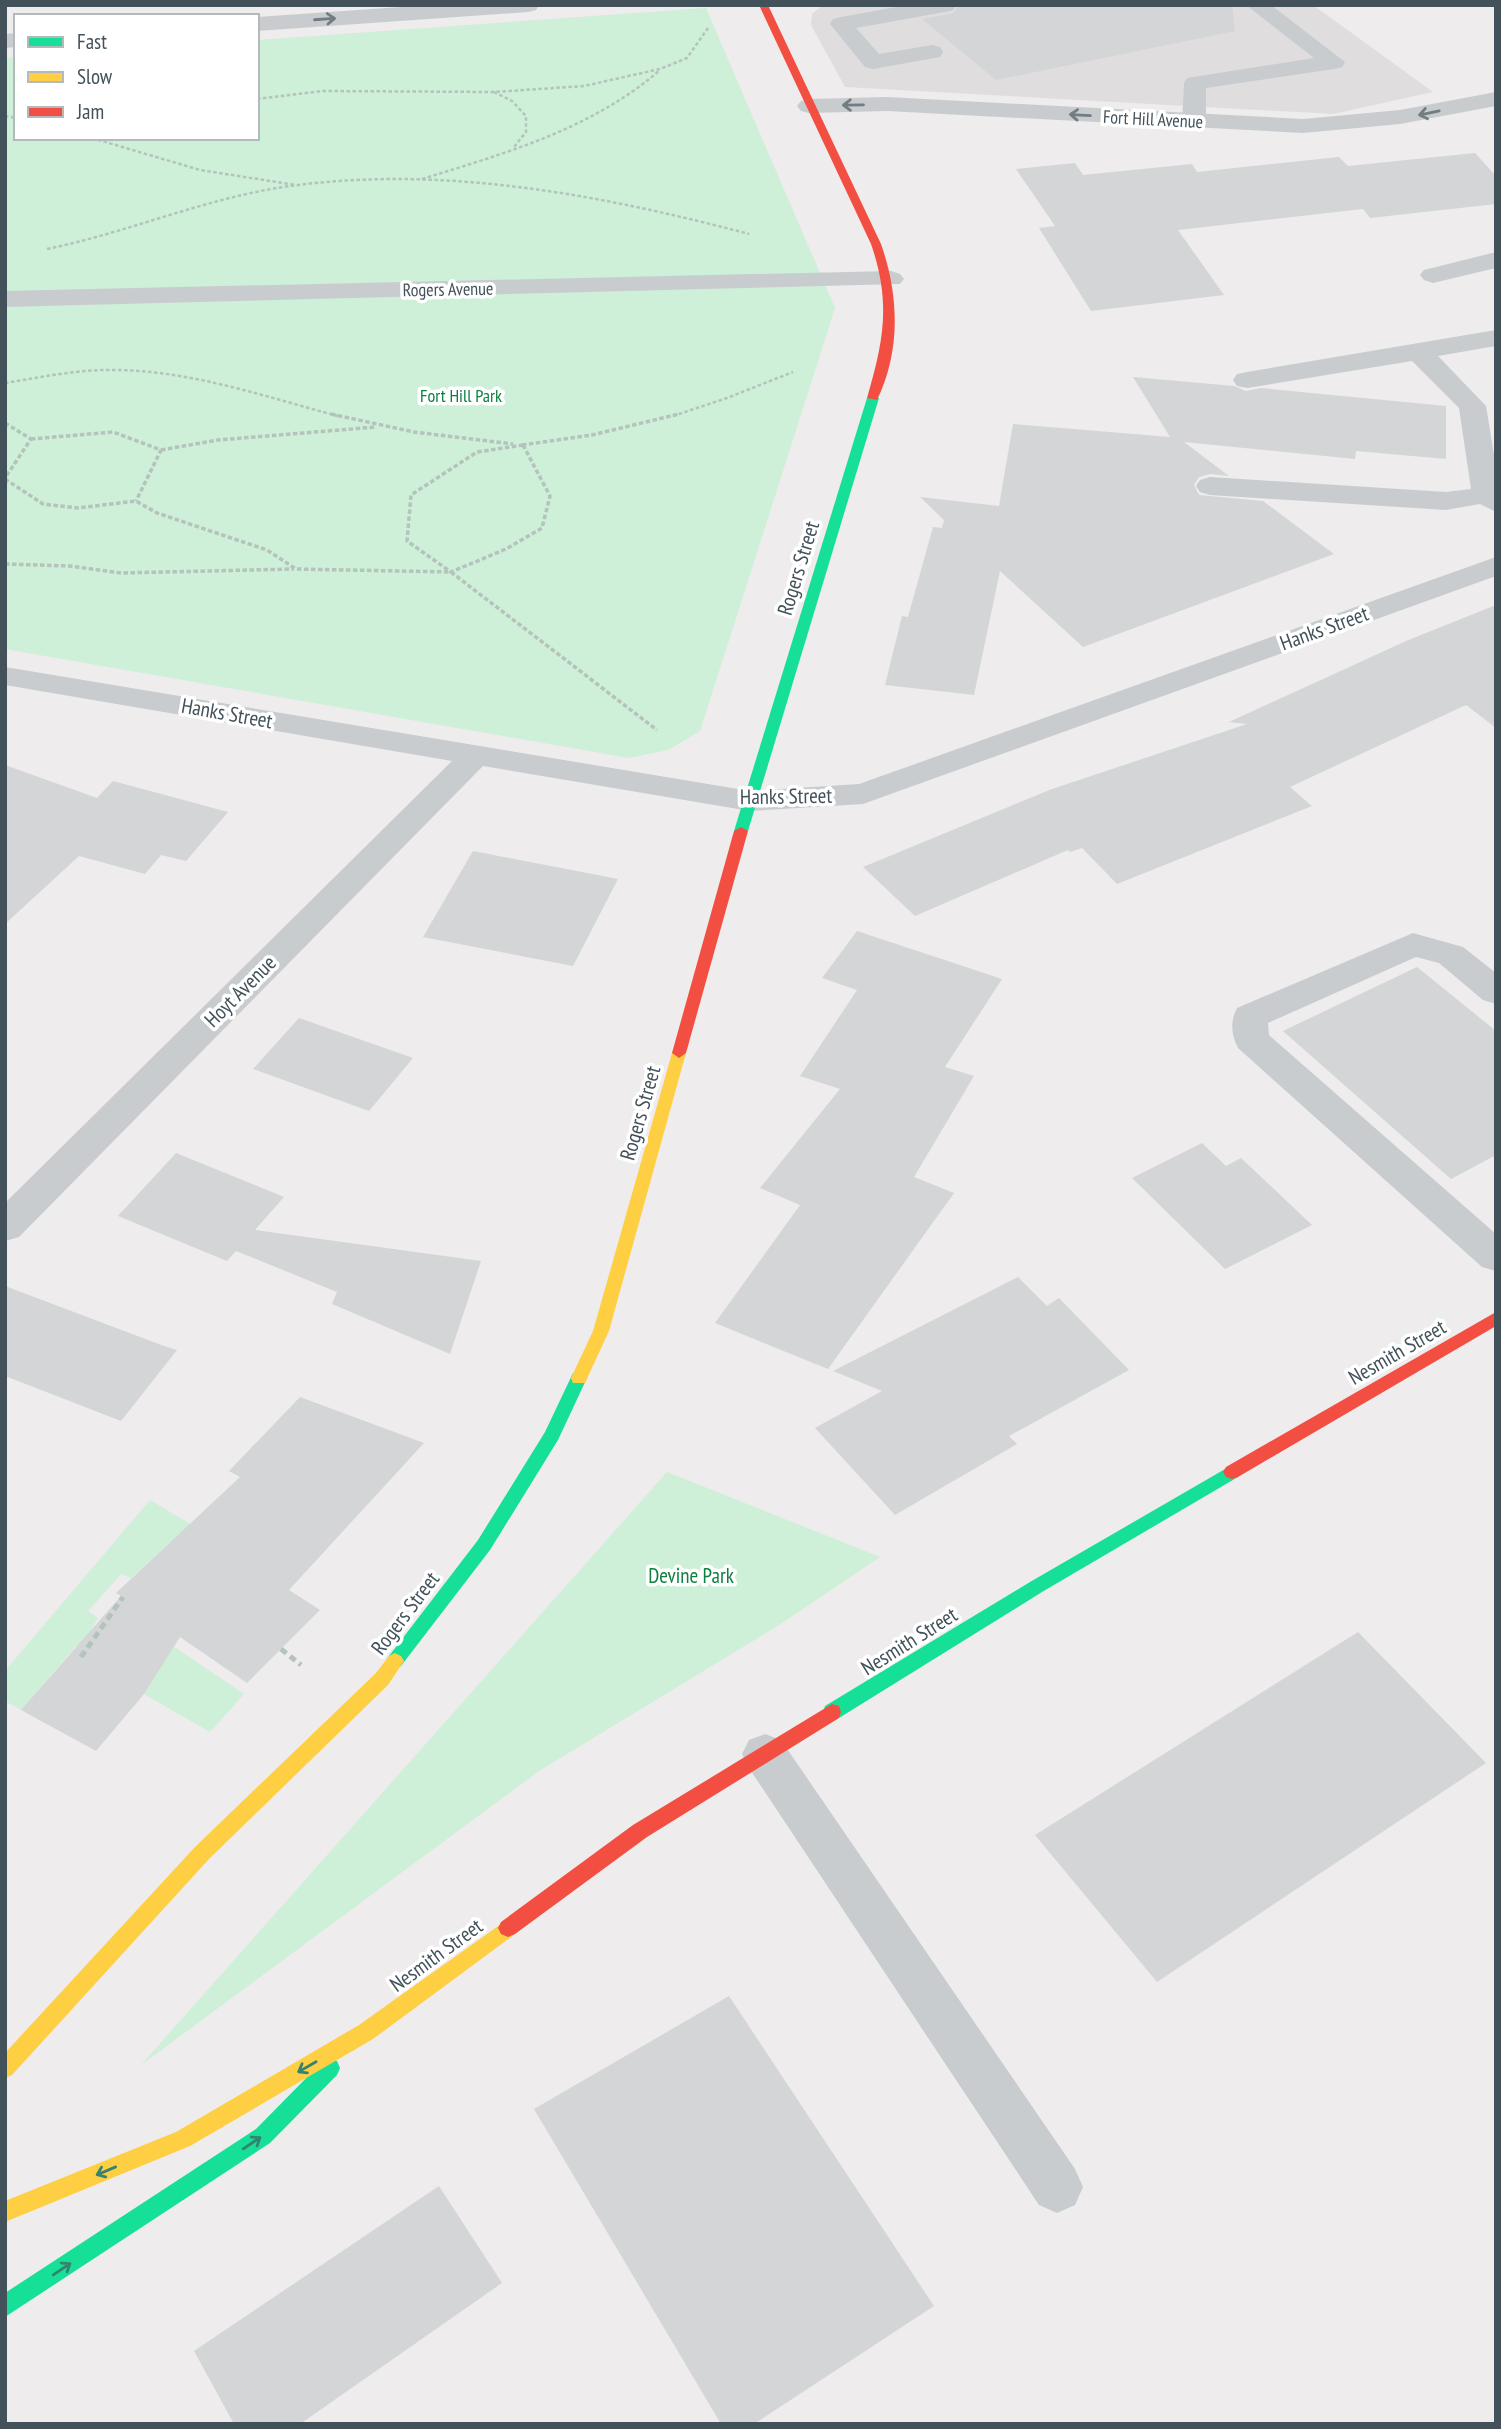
<svg xmlns="http://www.w3.org/2000/svg" width="1501" height="2429" viewBox="0 0 1501 2429" font-family="'PT Sans Narrow',sans-serif">
	<style>
		.education { fill: #dfddde }
		.green { fill: #ceefd8 }
		.building { fill: #d4d5d7 }
		.lines { fill: none; stroke-linecap: round; stroke-linejoin: round }
		.path-far2 { stroke: #b4c3bd; stroke-width: 2.5; stroke-dasharray: 3.5 2.5; stroke-linecap: butt }
		.path-far1 { stroke: #b4c3bd; stroke-width: 3.5; stroke-dasharray: 4.5 2.5; stroke-linecap: butt }
		.path { stroke: #b4c3bd; stroke-width: 5; stroke-dasharray: 7 4.5; stroke-linecap: butt }
		.lane { fill: #c8ccce; fill-rule: evenodd }
		.street { fill: #c8ccce; fill-rule: evenodd }
		.fast { fill: #16e098; fill-rule: evenodd }
		.slow { fill: #ffcf43; fill-rule: evenodd }
		.jam { fill: #f24e42; fill-rule: evenodd }
		.oneway { stroke: #717c83 }
		.oneway2 { stroke: #338370 }
		.labels { text-anchor: middle; dominant-baseline: central; stroke-width: 7; stroke-linejoin: round; paint-order: stroke }
		.far-street-label { font-size: 18px; fill: #42515a; stroke: #fff }
		.far-park-label { font-size: 18px; fill: #0e8140; stroke: #fff }
		.street-label { font-size: 21px; fill: #42515a; stroke: #fff }
		.park-label { font-size: 21px; fill: #0e8140; stroke: #fff }
	</style>
	<rect width="100%" height="100%" fill="#eeecec"/>
	<polygon class="education" points="823,5 1313,5 1433,92 1333,114 845,87 811,25 812,14"/>
	<g class="green">
		<polygon points="706,8 835,308 700,731 668,750 629,758 5,649 5,58 16,57 16,138 257,138 257,40"/>
		<polygon points="667,1472 880,1557 779,1625 539,1771 141,2065"/>
		<polygon points="150,1500 190,1524 131,1578 121,1574 88,1611 98,1618 80,1648 76,1646 21,1710 5,1701 5,1671"/>
		<polygon points="173,1646 244,1694 210,1732 144,1694"/>
	</g>
	<g class="building">
		<polygon points="958,5 1232,5 1235,31 996,80 922,19 954,13"/>
		<polygon points="1475,153 1496,176 1496,204 1370,218 1363,209 1178,230 1224,295 1091,311 1039,228 1055,226 1016,169 1075,163 1083,175 1192,164 1197,172 1339,157 1348,166"/>
		<polygon points="1133,377 1234,386 1246,391 1261,388 1446,406 1446,459 1356,451 1355,459 1184,442 1229,476 1210,474 1199,477 1194,485 1199,495 1263,501 1334,554 1083,647 1000,571 974,695 885,685 902,616 908,617 933,527 942,528 944,520 920,497 999,506 1013,424 1170,437"/>
		<polygon points="1496,605 1496,728 1466,705 1290,787 1312,806 1117,884 1082,848 1070,852 1068,850 915,916 863,867 1052,789 1247,724 1229,722 1406,641"/>
		<polygon points="5,765 97,798 113,781 228,812 186,861 161,855 145,874 79,856 5,924"/>
		<polygon points="473,851 618,879 573,966 423,937"/>
		<polygon points="857,931 1002,979 945,1067 974,1076 914,1177 954,1193 828,1369 715,1323 800,1205 760,1188 840,1089 800,1076 857,990 822,978"/>
		<polygon points="1417,967 1496,1031 1496,1155 1451,1179 1283,1031"/>
		<polygon points="299,1018 413,1058 369,1111 253,1069"/>
		<polygon points="1202,1143 1226,1166 1241,1158 1312,1225 1225,1269 1132,1178"/>
		<polygon points="176,1153 284,1197 255,1230 481,1261 450,1354 332,1304 337,1292 236,1251 227,1261 118,1216"/>
		<polygon points="1018,1277 1047,1306 1059,1298 1129,1370 1009,1436 1017,1444 895,1515 815,1428 882,1391 833,1371"/>
		<polygon points="5,1286 164,1346 177,1350 121,1421 5,1376"/>
		<polygon points="300,1397 424,1443 289,1590 320,1610 247,1683 180,1637 144,1694 96,1751 21,1710 121,1596 116,1593 240,1477 229,1471"/>
		<polygon points="1358,1632 1486,1763 1157,1982 1035,1835"/>
		<polygon points="729,1996 934,2306 754,2424 721,2424 534,2109"/>
		<polygon points="439,2186 502,2283 300,2424 234,2424 194,2351"/>
	</g>
	<g class="lines">
		<g class="path-far2">
			<polyline points="494,92 512,101 526,116 526,132 514,147"/>
			<polyline points="257,99 322,91 494,92 584,86 660,69 687,58 708,28"/>
			<polyline points="5,116 16,118"/>
			<polyline points="92,138 200,170 296,185"/>
			<path d="M422 179C506 153 592 129 660 70"/>
			<path d="M47 249C125 233 199 201 277 188 434 163 598 194 749 234"/>
			<path d="M5 383C42 377 79 369 117 370 192 371 266 397 338 416"/>
			<polyline points="673,416 727,398 793,372"/>
		</g>
		<g class="path-far1">
			<polyline points="331,414 414,432 513,444"/>
			<polyline points="5,423 31,439 5,478"/>
			<polyline points="31,439 113,432 161,450 136,501"/>
			<polyline points="522,445 592,435 679,414"/>
			<polygon points="523,445 550,496 542,528 506,549 451,572 407,541 411,495 477,452"/>
			<polyline points="161,450 218,440 376,427"/>
			<polyline points="5,479 43,504 78,508 136,501 157,513 267,550 296,569 451,572"/>
			<polyline points="5,564 70,566 121,573 294,569"/>
			<polyline points="451,572 657,730"/>
		</g>
		<g class="path">
			<polyline points="281,1649 301,1665"/>
			<polyline points="81,1657 123,1597"/>
		</g>
		<g class="lane">
			<polygon points="908,5 956,5 953,10 945,12 856,28 879,54 932,45 940,47 943,52 940,57 873,69 865,67 830,24 833,19 841,17"/>
			<polygon points="1246,5 1271,5 1345,62 1342,67 1334,69 1206,88 1206,122 1202,127 1186,127 1182,122 1184,83 1187,78 1314,58"/>
			<polygon points="1496,252 1496,268 1433,283 1424,280 1420,275 1424,270"/>
			<polygon points="1496,330 1496,346 1438,356 1486,406 1496,467 1496,512 1480,504 1446,510 1210,495 1200,492 1196,486 1200,480 1210,477 1446,492 1471,489 1459,408 1412,361 1247,388 1237,386 1233,380 1237,374 1247,372"/>
			<path d="M1413 933 1463 947 1496 973V1004L1483 1000 1439 963 1416 957 1268 1023 1269 1035 1496 1234V1271L1482 1267 1238 1048C1231 1035 1230 1021 1237 1008Z"/>
			<polygon points="765,1734 781,1740 1075,2169 1083,2187 1075,2205 1057,2213 1039,2205 749,1768 742,1754 749,1740"/>
		</g>
		<g class="street">
			<polygon points="430,5 539,5 536,10 528,12 257,31 257,17"/>
			<polygon points="16,33 16,47 5,48 5,34"/>
			<polygon points="1496,92 1496,106 1400,124 1303,133 887,111 809,113 801,111 797,106 801,101 809,99 887,97 1303,119 1400,110"/>
			<polygon points="891,271 900,274 904,279 900,284 5,307 5,291"/>
			<polygon points="1496,557 1496,576 863,804 750,811 483,766 19,1237 5,1241 5,1203 452,761 5,685 5,667 750,791 859,784"/>
		</g>
		<g class="fast">
			<polygon points="873,395 879,398 748,831 741,835 736,834 734,831 867,398"/>
			<polygon points="579,1372 585,1373 587,1378 558,1440 490,1550 401,1666 395,1669 389,1666 386,1661 389,1656 478,1540 545,1432 573,1373"/>
			<polygon points="1232,1465 1238,1467 1241,1472 1238,1477 1042,1592 839,1718 832,1720 825,1718 823,1712 825,1706 1030,1582"/>
			<polygon points="330,2058 337,2061 340,2068 337,2075 270,2143 5,2317 5,2293 256,2129 323,2061"/>
		</g>
		<g class="slow">
			<polygon points="679,1048 686,1053 609,1331 585,1383 573,1383 571,1378 593,1331 672,1053"/>
			<polygon points="395,1653 401,1656 404,1661 388,1685 209,1859 12,2075 5,2078 5,2053 195,1847 376,1673 389,1656"/>
			<polygon points="508,1919 515,1922 518,1928 515,1934 373,2039 190,2146 5,2222 5,2201 176,2132 359,2025"/>
		</g>
		<g class="jam">
			<path d="M759 5H768L881 244C899 295 901 351 877 400L867 398C884 340 891 302 871 244Z"/>
			<polygon points="741,827 748,831 686,1053 679,1058 672,1053 734,831"/>
			<polygon points="1496,1312 1496,1326 1238,1477 1232,1479 1226,1477 1223,1472 1226,1467"/>
			<polygon points="832,1704 839,1706 841,1712 839,1718 647,1837 515,1934 508,1937 501,1934 498,1928 501,1922 633,1825"/>
		</g>
	</g>
	<defs><path id="oneway-shaft" d="M-6 0H5M1.5-3L5.5 0L1.5 3" fill="none" stroke-width="1.6" stroke-linecap="round" stroke-linejoin="round" transform="scale(1.75)"/></defs>
	<g class="oneway">
		<use href="#oneway-shaft" transform="translate(325 19) rotate(-4)"/>
		<use href="#oneway-shaft" transform="translate(853 105) rotate(179)"/>
		<use href="#oneway-shaft" transform="translate(1429 113) rotate(168)"/>
		<use href="#oneway-shaft" transform="translate(1080 115) rotate(-177)"/>
	</g>
	<g class="oneway2">
		<use href="#oneway-shaft" transform="translate(307 2067) rotate(150)"/>
		<use href="#oneway-shaft" transform="translate(252 2143) rotate(-34)"/>
		<use href="#oneway-shaft" transform="translate(106 2171) rotate(157)"/>
		<use href="#oneway-shaft" transform="translate(62 2269) rotate(-34)"/>
	</g>
	<g class="labels">
		<g class="far-street-label">
			<text transform="translate(1153 119) rotate(3)">Fort Hill Avenue</text>
			<text transform="translate(448 289) rotate(-1)">Rogers Avenue</text>
		</g>
		<g class="far-park-label">
			<text x="461" y="395">Fort Hill Park</text>
		</g>
		<g class="street-label">
			<text transform="translate(798 568) rotate(-73)">Rogers Street</text>
			<text transform="translate(1324 628) rotate(-20)">Hanks Street</text>
			<text transform="translate(227 713) rotate(10)">Hanks Street</text>
			<text transform="translate(786 796) rotate(-1)">Hanks Street</text>
			<text transform="translate(240 991) rotate(-45)">Hoyt Avenue</text>
			<text transform="translate(640 1113) rotate(-74)">Rogers Street</text>
			<text transform="translate(1397 1352) rotate(-30)">Nesmith Street</text>
			<text transform="translate(405 1613) rotate(-53)">Rogers Street</text>
			<text transform="translate(909 1641) rotate(-32)">Nesmith Street</text>
			<text transform="translate(436 1955) rotate(-36)">Nesmith Street</text>
		</g>
		<g class="park-label">
			<text x="691" y="1575">Devine Park</text>
		</g>
	</g>
	<rect width="1501" height="2429" fill="none" stroke="#42515a" stroke-width="14"/>
	<rect x="14" y="14" width="245" height="126" fill="#ffffff" stroke="#b3b9bd" stroke-width="2"/>
	<rect x="28" y="37" width="35" height="10" fill="#16e098" stroke="#b3b9bd" stroke-width="2"/>
	<text x="77" y="49" font-size="21" fill="#42515a">Fast</text>
	<rect x="28" y="72" width="35" height="10" fill="#ffcf43" stroke="#b3b9bd" stroke-width="2"/>
	<text x="77" y="84" font-size="21" fill="#42515a">Slow</text>
	<rect x="28" y="107" width="35" height="10" fill="#f24e42" stroke="#b3b9bd" stroke-width="2"/>
	<text x="77" y="119" font-size="21" fill="#42515a">Jam</text>
</svg>
